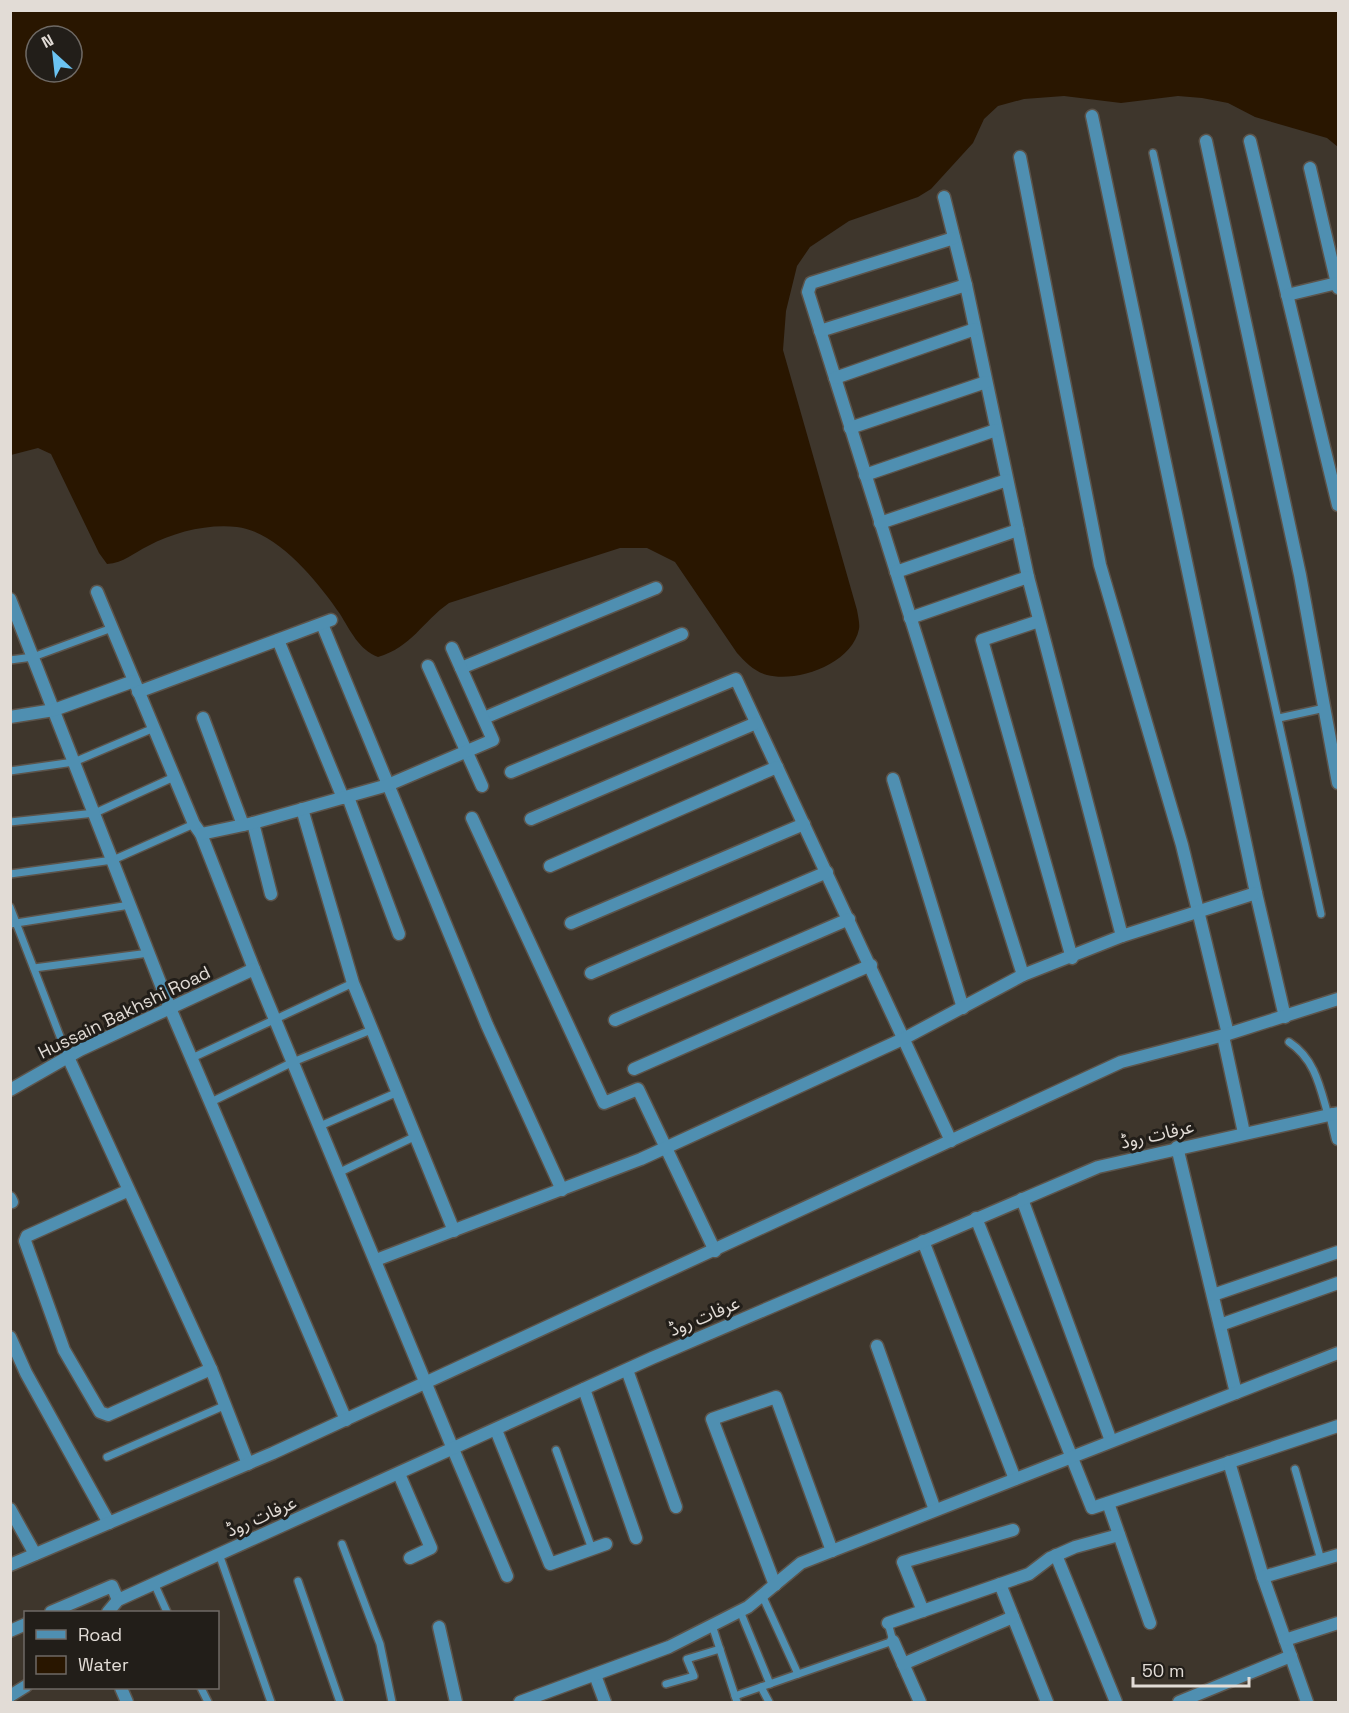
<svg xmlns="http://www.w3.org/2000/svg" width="1349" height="1713" viewBox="0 0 1349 1713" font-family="'Space Grotesk','Noto Sans Arabic',sans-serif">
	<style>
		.water { fill: #291600; fill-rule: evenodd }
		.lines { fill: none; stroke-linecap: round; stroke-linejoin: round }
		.service-casing { stroke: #5c544b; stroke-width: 10 }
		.minor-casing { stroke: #5c544b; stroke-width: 15 }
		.tertiary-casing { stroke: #5c544b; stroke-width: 15 }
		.service { stroke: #4f8fb1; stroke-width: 7 }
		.minor { stroke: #4f8fb1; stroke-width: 12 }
		.tertiary { stroke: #4f8fb1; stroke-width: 12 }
		.labels { text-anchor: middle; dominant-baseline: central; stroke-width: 6; stroke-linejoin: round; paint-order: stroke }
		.street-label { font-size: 18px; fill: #e2dcd6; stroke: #221e19 }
	</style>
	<rect width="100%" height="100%" fill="#3e362c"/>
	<path class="water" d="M11 10 1338 11V147L1327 138 1255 117 1228 103 1202 98 1178 96 1121 103 1064 96 1024 99 998 106 984 119 973 143 931 189 918 197 849 221 810 247 797 266 786 311 783 350 857 610C858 616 860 624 859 629 852 664 797 683 767 675 755 672 745 662 737 653L675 562 647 548H620L449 603C422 622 412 647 378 657 359 650 350 630 340 614 318 582 278 532 237 527 206 524 175 532 148 546 133 553 124 563 107 564L99 553 51 454 38 448 11 455ZM36 36H72V72H36Z"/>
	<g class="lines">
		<defs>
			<g id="service">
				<polyline points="1153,153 1321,914"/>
				<polyline points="10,660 33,657 112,628"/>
				<polyline points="1279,718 1325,708"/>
				<polyline points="10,771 74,762 154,728"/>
				<polyline points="10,822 95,813 174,777"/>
				<polyline points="10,874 113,860 194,824"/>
				<polyline points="10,907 68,1057"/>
				<polyline points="10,924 130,905"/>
				<polyline points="34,968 149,953"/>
				<path d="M1289 1042C1315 1059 1320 1087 1328 1115"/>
				<polyline points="192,1058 353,983"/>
				<polyline points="211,1102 293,1062 371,1030"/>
				<polyline points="320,1126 398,1092"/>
				<polyline points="340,1172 416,1136"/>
				<polyline points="556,1450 592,1549"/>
				<polyline points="107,1457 226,1405"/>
				<polyline points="1295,1469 1321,1560"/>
				<polyline points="342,1544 380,1644 392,1702"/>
				<polyline points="219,1554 271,1702"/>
				<polyline points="298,1581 340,1702"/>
				<polyline points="154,1583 167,1612"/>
				<polyline points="762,1595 798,1674"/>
				<polyline points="740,1611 770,1684"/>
				<polyline points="712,1625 737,1702"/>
				<polyline points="666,1684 694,1676 687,1659 720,1649"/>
				<polyline points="761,1687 769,1702"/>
				<polyline points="201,1688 208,1702"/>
				<polyline points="735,1696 893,1641 888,1623"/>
			</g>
			<g id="minor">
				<polyline points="1092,116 1256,893 1285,1017"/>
				<polyline points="1206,141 1300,575 1338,783"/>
				<polyline points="1250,141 1338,505"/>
				<polyline points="1020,157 1100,565 1182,845 1228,1034"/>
				<polyline points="1310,168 1338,288"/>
				<polyline points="944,197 966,285 1028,577 1122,936"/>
				<polyline points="954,238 811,283 808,292 1023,975"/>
				<polyline points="1287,295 1337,283"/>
				<polyline points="820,331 966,285"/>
				<polyline points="835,378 975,329"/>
				<polyline points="850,428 986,382"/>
				<polyline points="865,475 996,430"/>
				<polyline points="880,523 1007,480"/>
				<polyline points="896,572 1018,530"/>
				<polyline points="97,592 194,824 201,834 254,969"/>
				<polyline points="10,599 170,1008 346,1420"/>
				<polyline points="910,618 1028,577"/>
				<polyline points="1039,621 982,640 1072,958"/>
				<polyline points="322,624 487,1025 562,1190"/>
				<polyline points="278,640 343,798"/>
				<polyline points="428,666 482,786"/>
				<polyline points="461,668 656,588"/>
				<polyline points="138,692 331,620"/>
				<polyline points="10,717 54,710 134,681"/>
				<polyline points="203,718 243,825"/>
				<polyline points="484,718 682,634"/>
				<polyline points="511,772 736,679 951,1141"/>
				<polyline points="893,779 963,1008"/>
				<polyline points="348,797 399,934"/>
				<polyline points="302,809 353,983 454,1231"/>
				<polyline points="472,818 604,1103 638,1089 715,1251"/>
				<polyline points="531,819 756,723"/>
				<polyline points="253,823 271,894"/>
				<polyline points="201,834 253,823 388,785 493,740 452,648"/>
				<polyline points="550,866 777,767"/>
				<polyline points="571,923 804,824"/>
				<polyline points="591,973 827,872"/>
				<polyline points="615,1020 849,919"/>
				<polyline points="1223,1036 1244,1133"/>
				<polyline points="68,1057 211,1369 248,1464"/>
				<polyline points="634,1069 871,965"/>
				<polyline points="1332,1114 1338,1139"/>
				<polyline points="1177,1147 1236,1393"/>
				<polyline points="127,1191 27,1236 25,1241 64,1350 100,1412 108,1415 211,1369"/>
				<polyline points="10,1198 12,1202"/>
				<polyline points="1022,1199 1111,1441"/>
				<polyline points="976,1218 1092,1508 1338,1426"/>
				<polyline points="923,1241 1015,1479"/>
				<polyline points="376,1260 641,1159 905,1038 1023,975 1122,936 1256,893"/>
				<polyline points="1213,1295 1338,1252"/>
				<polyline points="1220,1325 1338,1283"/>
				<polyline points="10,1337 26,1373 109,1523"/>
				<polyline points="877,1346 935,1510"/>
				<polyline points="627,1370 676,1507"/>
				<polyline points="584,1389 636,1538"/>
				<polyline points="496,1430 550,1564 606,1544"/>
				<polyline points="453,1449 507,1576"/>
				<polyline points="1229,1462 1263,1577 1307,1702"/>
				<polyline points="399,1474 431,1548 410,1558"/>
				<polyline points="1108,1503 1150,1623"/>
				<polyline points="10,1509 35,1554"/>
				<polyline points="1056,1555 1116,1702"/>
				<polyline points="10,1565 273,1453 1121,1062 1228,1034 1338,999"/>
				<polyline points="1263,1577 1338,1555"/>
				<polyline points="1000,1584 1047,1702"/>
				<polyline points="775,1585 712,1419 776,1397 832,1551"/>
				<polyline points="923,1611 903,1562 1013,1530"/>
				<polyline points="51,1612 112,1586 118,1600"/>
				<polyline points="888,1623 1029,1574 1050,1558 1075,1547 1119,1535"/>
				<polyline points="439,1627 456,1702"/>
				<polyline points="10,1631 26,1624"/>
				<polyline points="1285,1640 1338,1623"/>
				<polyline points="893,1641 920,1702"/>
				<polyline points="903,1664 1013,1617"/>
				<polyline points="595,1675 605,1702"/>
				<polyline points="121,1688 127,1702"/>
				<polyline points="520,1702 669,1647 748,1607 801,1563 1338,1353"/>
				<polyline points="1179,1702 1291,1656"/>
			</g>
			<g id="tertiary">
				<polyline points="10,1090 80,1050 254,969 453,1449"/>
				<polyline points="108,1612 118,1600 652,1358 1098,1167 1338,1113"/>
				<polyline points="10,1696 26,1686"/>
			</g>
		</defs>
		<use href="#service" class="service-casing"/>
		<use href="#minor" class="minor-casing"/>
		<use href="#tertiary" class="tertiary-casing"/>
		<use href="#service" class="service"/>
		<use href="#minor" class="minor"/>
		<use href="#tertiary" class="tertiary"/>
	</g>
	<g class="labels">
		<g class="street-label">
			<text transform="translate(124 1012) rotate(-26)">Hussain Bakhshi Road</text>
			<text transform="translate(1157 1134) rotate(-13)">عرفات روڈ</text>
			<text transform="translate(704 1316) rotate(-23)">عرفات روڈ</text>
			<text transform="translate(261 1516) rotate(-24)">عرفات روڈ</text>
		</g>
	</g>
	<rect width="1349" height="1713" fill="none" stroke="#e2dcd6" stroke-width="24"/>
	<rect x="24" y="1611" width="195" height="78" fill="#221e19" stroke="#6f6a65" stroke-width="1.5"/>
	<rect x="36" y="1630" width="30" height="9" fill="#4f8fb1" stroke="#6f6a65" stroke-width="1.5"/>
	<text x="78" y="1641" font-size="18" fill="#e2dcd6">Road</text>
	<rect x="36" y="1656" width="30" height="18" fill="#291600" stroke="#6f6a65" stroke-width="1.5"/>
	<text x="78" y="1671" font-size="18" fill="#e2dcd6">Water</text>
	<g transform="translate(54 54) rotate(333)"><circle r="28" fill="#221e19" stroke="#6f6a65" stroke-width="1.5"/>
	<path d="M0-4.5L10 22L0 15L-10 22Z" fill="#6bc3f2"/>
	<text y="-9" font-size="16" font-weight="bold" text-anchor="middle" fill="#e2dcd6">N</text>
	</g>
	<path d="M1133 1677v9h116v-9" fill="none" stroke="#e2dcd6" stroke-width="3"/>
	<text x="1142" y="1677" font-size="18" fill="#e2dcd6" stroke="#221e19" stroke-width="4.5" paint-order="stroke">50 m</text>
</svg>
